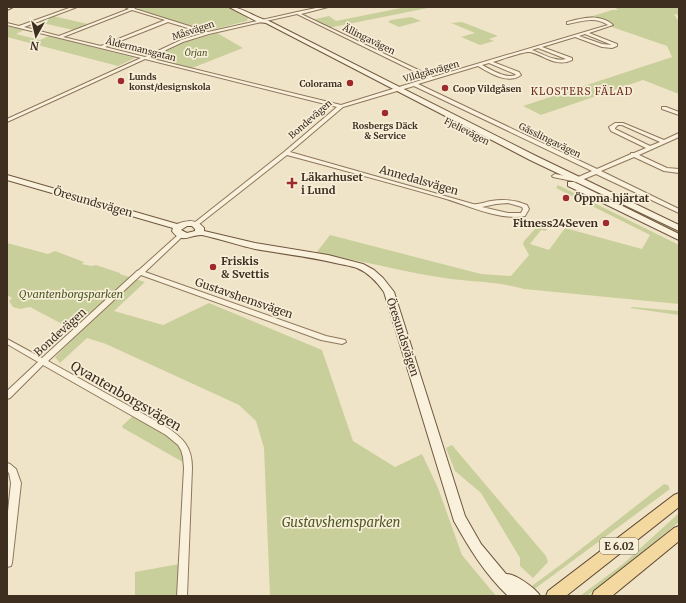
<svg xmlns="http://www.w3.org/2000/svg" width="686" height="603" viewBox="0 0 686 603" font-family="Merriweather,serif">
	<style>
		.green { fill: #c9cf9b }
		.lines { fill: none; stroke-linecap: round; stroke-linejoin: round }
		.street-casing { stroke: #8d765c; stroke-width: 2 }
		.secondary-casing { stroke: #6f573f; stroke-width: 2 }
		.primary-casing { stroke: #5b4430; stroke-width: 2 }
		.street { fill: #faf1dc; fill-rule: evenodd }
		.secondary { fill: #faf1dc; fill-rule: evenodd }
		.primary { fill: #f3d9a0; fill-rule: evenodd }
		.poi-dot { fill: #9e2a2b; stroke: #f7eed8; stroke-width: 1.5 }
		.labels { text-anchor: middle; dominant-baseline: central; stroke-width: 3.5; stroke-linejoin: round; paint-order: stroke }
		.far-street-label { font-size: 9px; fill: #3d2e20; stroke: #f7eed8 }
		.far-park-label { font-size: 9px; font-style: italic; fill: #4d5a26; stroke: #f7eed8 }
		.far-poi-label { font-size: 9px; font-weight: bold; fill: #3d2e20; stroke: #f7eed8; text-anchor: start }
		.far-neighbourhood-label { font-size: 10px; letter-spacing: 1px; fill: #6b2e1e; stroke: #f7eed8 }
		.shield { fill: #f7eed8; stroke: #756857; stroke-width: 1 }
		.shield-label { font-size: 10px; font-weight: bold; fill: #3d2e20 }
		.poi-label { font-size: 11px; font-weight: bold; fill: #3d2e20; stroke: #f7eed8; text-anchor: start }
		.street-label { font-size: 11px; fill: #3d2e20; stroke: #f7eed8 }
		.park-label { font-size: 11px; font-style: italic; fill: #4d5a26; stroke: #f7eed8 }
		.near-street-label { font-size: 13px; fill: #3d2e20; stroke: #f7eed8 }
		.near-park-label { font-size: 13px; font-style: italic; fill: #4d5a26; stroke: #f7eed8 }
	</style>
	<rect width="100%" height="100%" fill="#f0e4c8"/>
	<g class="green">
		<polygon points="138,7 227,7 248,18 247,21 211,30 203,30 137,9 141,8 136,8"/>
		<polygon points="406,7 433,7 328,28 311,20 329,16 336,21"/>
		<polygon points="614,7 679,7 679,15 674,14 679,22 679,94 643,80 541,115 523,106 672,57 667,46 609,26 611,25 596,18 586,18 612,10 618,10"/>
		<polygon points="53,16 88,24 73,30 38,22"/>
		<polygon points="411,17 421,21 399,27 388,22 391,20"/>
		<polygon points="462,22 498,36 489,39 494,41 480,45 461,37 475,33 451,23"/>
		<polygon points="7,26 24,30 16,34 40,40 49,36 135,58 118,66 7,37"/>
		<polygon points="217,33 243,48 192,68 152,58 183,43"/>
		<path d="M558 185 679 245V304L524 289C500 282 476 282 451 279 406 273 361 260 316 253L330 235 481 274 511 276 529 255 523 244 524 241 537 227 547 229 546 231 541 230 530 244 549 250 565 228 642 249 650 235 556 188Z"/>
		<polygon points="595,191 679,231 679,234 593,193"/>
		<polygon points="7,243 48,254 55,251 84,262 82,264 91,266 96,265 120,273 120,274 145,282 114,311 163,325 209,303 322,350 353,441 395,467 422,454 438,488 462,555 496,596 270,596 264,448 256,421 239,405 106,344 87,338 60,363 55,357 79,333 30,307 20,309 13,307 9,301 12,298 7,295"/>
		<polygon points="632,307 679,311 679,315 630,308"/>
		<polygon points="135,414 178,440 188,465 123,428 122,426"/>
		<polygon points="452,445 546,556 548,562 533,578 520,566 520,558 481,493 455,471 446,448"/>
		<polygon points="664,484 668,485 670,489 525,596 516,596 525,591 563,563"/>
		<polygon points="679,513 679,522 587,596 580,596 623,564"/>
		<polygon points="185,563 182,596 135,596 135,572"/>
	</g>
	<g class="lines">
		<defs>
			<g id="street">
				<path d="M72 7H77L24 27 59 36 129 9 125 7H134L135 9 208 32 297 12 321 7H328L301 14 433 77 608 25C596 16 581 21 568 24H567V22C582 18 600 13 613 25L589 33 617 44V46L612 48 602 47 575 37 542 47 572 58V60C556 68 544 55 530 52 524 51 500 60 493 62L519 72 521 75C508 85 490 73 478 66L418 84 597 169 631 154V153H634L646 148 611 131 609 127 615 123H623L664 140 679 133V137L639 155 667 168 679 169V173L664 171 634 157 601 171 679 209V213L596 174 577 182 553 177 552 176 555 174 576 178 592 171 414 86 343 107 290 152C351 169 412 187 473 204 478 205 485 202 491 201 504 199 515 200 527 205L529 209 525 216C500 221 467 205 443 198 391 183 339 169 287 155L198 225H194L193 224 194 223 284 152 337 107 145 59 7 122V119L141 58 7 25V23L19 26ZM132 10 165 20 101 46 63 37ZM297 14 428 78 341 105 149 58 183 42 209 34ZM168 22 204 33 181 40 145 57 105 47ZM585 34 612 45 602 44 579 36ZM538 48 566 59C555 62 543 54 532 50ZM489 63 515 74 516 75C505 79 492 70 482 65ZM618 125H622L660 142 650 146 615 129V128ZM508 203 522 207 523 209 521 213H508L482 207 496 204Z"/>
				<polygon points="662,107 666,107 679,112 679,115 662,109"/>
				<path d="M181 233 183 234 184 235 183 236 145 272 326 336 345 340 346 342 342 344 321 340 141 275 48 361 165 426C183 438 192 446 192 468L187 596H177L184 468 183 457 181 450 178 445 166 435 43 365 10 398 7 399V391L38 362 7 344V339L42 358 136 272 137 271 139 270 179 234Z"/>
				<polygon points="7,463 10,464 16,469 21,483 12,563 11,566 7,567 7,521 11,483 9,473 7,471"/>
			</g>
			<g id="secondary">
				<polygon points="7,7 13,7 7,10"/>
				<path d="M229 7C243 7 255 18 269 21L536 156 679 225V231L530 160 266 23 258 22Z"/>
				<path d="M7 175 177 224C187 220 197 219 204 228V231L255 243 328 255 363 264 374 270 383 278 394 292 465 516 481 544 506 574C514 573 537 589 540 596H508C485 574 469 548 454 521L384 292C377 282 369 273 357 268 352 266 345 265 340 264 312 257 283 254 255 249 238 245 220 239 202 235 191 234 182 245 172 231L173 228 7 180ZM187 226H192L195 229V231L187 233 181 230Z"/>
				<polygon points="568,182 574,182 679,234 679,240 568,186"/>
			</g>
			<g id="primary">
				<polygon points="679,493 679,507 566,596 546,596 548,591 674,495"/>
				<polygon points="679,526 679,541 612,596 592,596 594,591 674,528"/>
			</g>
		</defs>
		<use href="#street" class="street-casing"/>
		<use href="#secondary" class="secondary-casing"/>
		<use href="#primary" class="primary-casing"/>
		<use href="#street" class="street"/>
		<use href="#secondary" class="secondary"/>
		<use href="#primary" class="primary"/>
	</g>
	<g class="poi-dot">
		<circle cx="121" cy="81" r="4"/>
		<circle cx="350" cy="83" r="4"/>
		<circle cx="445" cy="88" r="4"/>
		<circle cx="385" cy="113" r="4"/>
		<path d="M290 177h4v4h4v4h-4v4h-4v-4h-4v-4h4z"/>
		<circle cx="566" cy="198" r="4"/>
		<circle cx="606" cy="223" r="4"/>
		<circle cx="213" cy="267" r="4"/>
	</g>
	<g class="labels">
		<g class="far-street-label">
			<text transform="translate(193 30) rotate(-18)">Måsvägen</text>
			<text transform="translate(369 39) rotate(26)">Ällingavägen</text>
			<text transform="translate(141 49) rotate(14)">Åldermansgatan</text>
			<text transform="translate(431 71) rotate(-16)">Vildgåsvägen</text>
			<text transform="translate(310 119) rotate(-41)">Bondevägen</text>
			<text transform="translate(467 131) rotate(27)">Fjelievägen</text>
			<text transform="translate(550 140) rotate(26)">Gässlingavägen</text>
		</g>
		<g class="far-park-label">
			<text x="196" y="52">Örjan</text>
		</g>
		<g class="far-poi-label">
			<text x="129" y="76">Lunds<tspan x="129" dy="10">konst/designskola</tspan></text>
			<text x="342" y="83" text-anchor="end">Colorama</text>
			<text x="453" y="88">Coop Vildgåsen</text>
			<text x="385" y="125" text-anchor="middle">Rosbergs Däck<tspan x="385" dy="10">&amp; Service</tspan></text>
		</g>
		<g class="far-neighbourhood-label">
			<text x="582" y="91">KLOSTERS FÄLAD</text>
		</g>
		<rect class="shield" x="600" y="538" width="38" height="16" rx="3"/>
		<g class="shield-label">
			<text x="619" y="546">E 6.02</text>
		</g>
		<g class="poi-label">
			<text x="301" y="177">Läkarhuset<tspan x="301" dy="13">i Lund</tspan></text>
			<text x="574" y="198">Öppna hjärtat</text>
			<text x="598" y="223" text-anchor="end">Fitness24Seven</text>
			<text x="221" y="261">Friskis<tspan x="221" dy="13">&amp; Svettis</tspan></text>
		</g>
		<g class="street-label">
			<text transform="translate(419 180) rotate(16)">Annedalsvägen</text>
			<text transform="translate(93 202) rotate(16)">Öresundsvägen</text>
			<text transform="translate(244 298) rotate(19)">Gustavshemsvägen</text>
			<text transform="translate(60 332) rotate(-42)">Bondevägen</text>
			<text transform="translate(403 337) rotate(72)">Öresundsvägen</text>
		</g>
		<g class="park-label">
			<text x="71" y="294">Qvantenborgsparken</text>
		</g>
		<g class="near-street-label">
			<text transform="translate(126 396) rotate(30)">Qvantenborgsvägen</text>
		</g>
		<g class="near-park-label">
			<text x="341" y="522">Gustavshemsparken</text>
		</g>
	</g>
	<rect width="686" height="603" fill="none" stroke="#3d2e20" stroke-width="16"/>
	<g transform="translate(36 36) rotate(188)" stroke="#f7eed8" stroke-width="3" paint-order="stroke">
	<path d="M0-3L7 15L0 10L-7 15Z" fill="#3d2e20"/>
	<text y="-6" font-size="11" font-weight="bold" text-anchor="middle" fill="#3d2e20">N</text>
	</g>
</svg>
